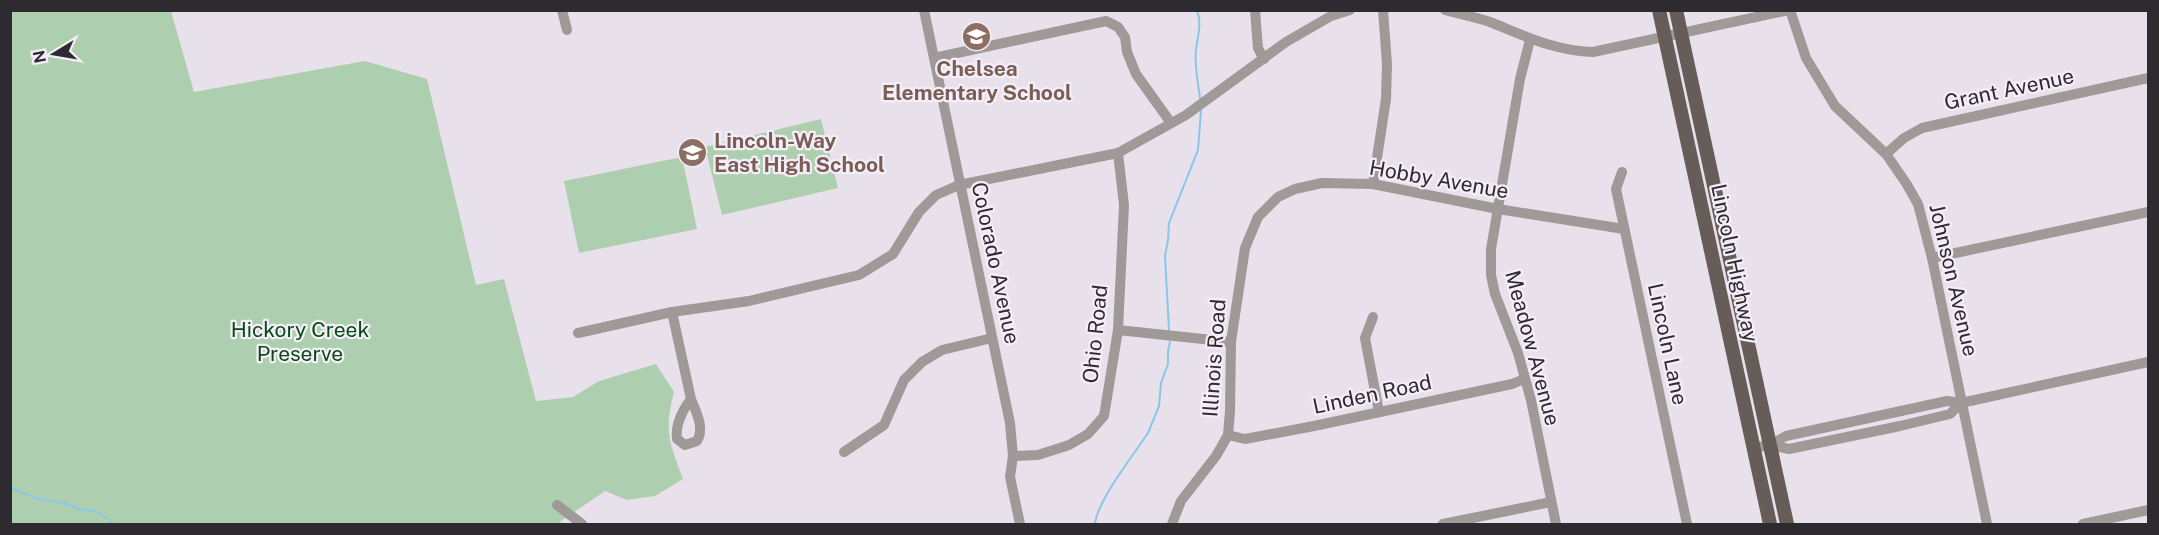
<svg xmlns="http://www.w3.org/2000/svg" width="2159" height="535" viewBox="0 0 2159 535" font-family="'Public Sans',sans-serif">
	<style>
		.green { fill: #aecfaf }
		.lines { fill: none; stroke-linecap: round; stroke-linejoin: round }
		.stream { stroke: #89c7e9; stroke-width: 2 }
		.minor { stroke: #9f9997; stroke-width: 10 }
		.major { stroke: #665d59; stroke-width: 14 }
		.labels { text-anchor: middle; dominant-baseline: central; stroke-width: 4.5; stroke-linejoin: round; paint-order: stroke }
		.education-label { font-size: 21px; font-weight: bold; fill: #785e54; stroke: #f5eef8 }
		.street-label { font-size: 21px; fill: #2d2b2f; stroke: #f5eef8 }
		.park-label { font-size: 21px; fill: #044c13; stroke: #f5eef8 }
	</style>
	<rect width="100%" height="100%" fill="#e8e1eb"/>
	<g class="green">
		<path d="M10 11H171L194 92 365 61 427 79 476 285 504 279 536 401 573 397 599 381 656 364 674 392C664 431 669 442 683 479L655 496 627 500 605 491 561 521 559 524H11Z"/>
		<polygon points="821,119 838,188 722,215 705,147"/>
		<polygon points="682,157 697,229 579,253 564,181"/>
	</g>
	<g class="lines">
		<g class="stream">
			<path d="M1197 10C1202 24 1198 35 1196 49 1194 65 1198 82 1200 98"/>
			<polyline points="1169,330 1165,256 1168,240 1169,223 1198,150 1201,111"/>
			<polyline points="10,487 35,498 64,503 80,509 98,512 114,524"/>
			<path d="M1095 524C1097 501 1134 454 1148 433L1159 406 1161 383 1168 364V351L1170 342"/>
		</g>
		<g class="minor">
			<polyline points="562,10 567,30"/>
			<polyline points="924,10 1010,423 1013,456 1010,477 1020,524"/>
			<polyline points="1255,10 1258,48 1264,59"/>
			<path d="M1445 10C1460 14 1476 17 1490 22 1525 36 1555 51 1593 52L1789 10"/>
			<polyline points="1790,10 1806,58 1835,106 1886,154 1906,183 1918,204 1932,258 1987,524"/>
			<polyline points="1530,40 1520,79 1491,249 1491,275 1495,294 1518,353 1531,400 1556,524"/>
			<polyline points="934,58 1106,21 1118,27 1125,37 1127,52 1136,74 1171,123"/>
			<polyline points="1886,154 1904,138 1922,128 2148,78"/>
			<polyline points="1622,172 1616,189 1687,524"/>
			<polyline points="1373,184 1386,99 1387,64 1383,10"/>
			<polyline points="1932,258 2148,212"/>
			<path d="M672 312 691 399C682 411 675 424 677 439L685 445 697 441C705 428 696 412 691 399"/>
			<polyline points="1373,317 1365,338 1379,412"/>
			<polyline points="1118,330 1231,342"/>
			<polyline points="578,333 672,312 749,301 859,275 893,254 919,212 936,195 959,185 1118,153 1186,115 1286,42 1331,16 1350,10"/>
			<polyline points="1228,435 1245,439 1314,426 1512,384 1524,379"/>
			<polyline points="1770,445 1789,449 1900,426 1950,414 1961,403"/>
			<polyline points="1753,448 1770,445 1786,436 1947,401 1961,403 2148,362"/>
			<polyline points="844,452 884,425 904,380 922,362 942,350 992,338"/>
			<polyline points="1013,456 1038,455 1069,445 1088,434 1104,416 1118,330 1124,205 1118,153"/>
			<polyline points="557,505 582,524"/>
			<polyline points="1172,524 1181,501 1216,456 1228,435 1230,411 1231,342 1245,248 1258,217 1278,197 1295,189 1322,183 1373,184 1498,209 1624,229"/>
			<polyline points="1443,524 1551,502"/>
			<polyline points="2083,524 2148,510"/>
		</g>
		<g class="major">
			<polyline points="1659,10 1770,524"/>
			<polyline points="1676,10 1787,524"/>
		</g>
	</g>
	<defs>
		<symbol id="school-disc" viewBox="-11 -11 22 22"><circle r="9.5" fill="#8d6e63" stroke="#f5eef8"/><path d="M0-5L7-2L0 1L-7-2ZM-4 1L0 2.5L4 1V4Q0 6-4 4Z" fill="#fff"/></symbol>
	</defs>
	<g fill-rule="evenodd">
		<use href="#school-disc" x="960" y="20" width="33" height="33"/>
		<use href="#school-disc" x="676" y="136" width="33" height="33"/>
	</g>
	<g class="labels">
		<g class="education-label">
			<text x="977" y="68">Chelsea<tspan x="977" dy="24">Elementary School</tspan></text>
			<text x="714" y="140" text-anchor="start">Lincoln-Way<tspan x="714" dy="24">East High School</tspan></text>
		</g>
		<g class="street-label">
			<text transform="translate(2009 89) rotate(-12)">Grant Avenue</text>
			<text transform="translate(1439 179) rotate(10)">Hobby Avenue</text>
			<text transform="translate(996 263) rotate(78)">Colorado Avenue</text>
			<text transform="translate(1735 263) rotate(78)">Lincoln Highway</text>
			<text transform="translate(1954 280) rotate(77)">Johnson Avenue</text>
			<text transform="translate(1095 334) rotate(-84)">Ohio Road</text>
			<text transform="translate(1668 344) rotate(78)">Lincoln Lane</text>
			<text transform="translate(1533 348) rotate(75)">Meadow Avenue</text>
			<text transform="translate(1214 358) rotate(-86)">Illinois Road</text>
			<text transform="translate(1372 394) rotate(-12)">Linden Road</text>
		</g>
		<g class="park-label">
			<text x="300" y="329">Hickory Creek<tspan x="300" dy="24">Preserve</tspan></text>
		</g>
	</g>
	<rect width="2159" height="535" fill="none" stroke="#2d2b2f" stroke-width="24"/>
	<g transform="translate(54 54) rotate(259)" stroke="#f5eef8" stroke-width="4.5" paint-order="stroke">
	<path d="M0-4.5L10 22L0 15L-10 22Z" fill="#2d2b2f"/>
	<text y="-9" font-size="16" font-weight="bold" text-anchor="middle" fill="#2d2b2f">N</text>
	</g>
</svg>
